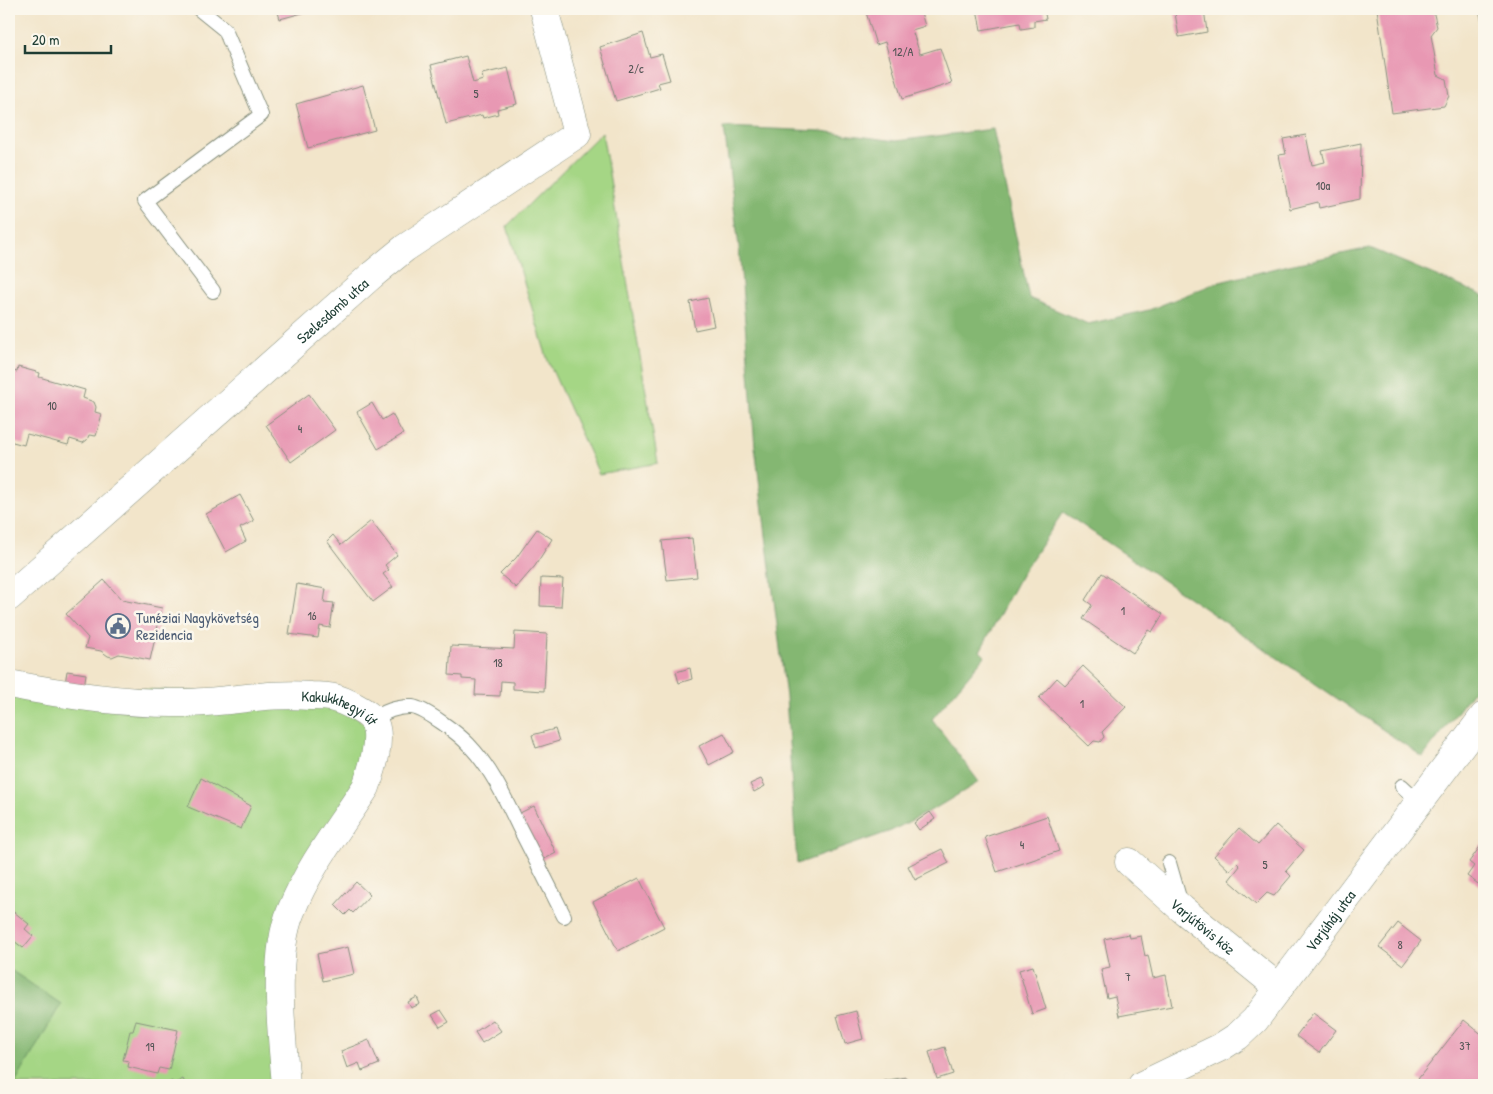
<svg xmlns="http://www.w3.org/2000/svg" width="1493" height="1094" viewBox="0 0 1493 1094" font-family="'Patrick Hand',sans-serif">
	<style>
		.green { fill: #a5d685; stroke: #628a5c }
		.forest { fill: #84b772; stroke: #527a53 }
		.building { fill: #e898b3 }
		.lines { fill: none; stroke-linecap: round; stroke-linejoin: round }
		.service-casing { stroke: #88917f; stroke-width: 16 }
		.minor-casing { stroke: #88917f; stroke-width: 29 }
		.service { stroke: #fff; stroke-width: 14 }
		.minor { stroke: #fff; stroke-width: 28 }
		.labels { text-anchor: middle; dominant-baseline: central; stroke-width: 5; stroke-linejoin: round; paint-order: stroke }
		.number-label { font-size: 12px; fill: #515454 }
		.street-label { font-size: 15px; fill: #1f3d34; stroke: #fbf7ec }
		.service-label { font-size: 15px; fill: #4e5e75; stroke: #fbf7ec; text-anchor: start }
	</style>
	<rect width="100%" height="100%" fill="#fbf7ec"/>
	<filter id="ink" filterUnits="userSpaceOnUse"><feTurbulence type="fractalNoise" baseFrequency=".02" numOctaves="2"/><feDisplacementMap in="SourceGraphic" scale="10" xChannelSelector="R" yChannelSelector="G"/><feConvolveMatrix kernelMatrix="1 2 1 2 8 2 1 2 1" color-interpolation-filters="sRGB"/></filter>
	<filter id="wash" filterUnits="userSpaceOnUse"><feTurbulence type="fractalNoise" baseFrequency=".0096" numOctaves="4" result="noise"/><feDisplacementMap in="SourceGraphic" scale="20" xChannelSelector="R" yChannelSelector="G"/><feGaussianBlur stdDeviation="1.12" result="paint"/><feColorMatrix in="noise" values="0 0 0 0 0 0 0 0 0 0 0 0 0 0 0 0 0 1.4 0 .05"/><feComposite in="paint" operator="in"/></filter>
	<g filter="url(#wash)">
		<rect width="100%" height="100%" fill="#f2e5ca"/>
		<g class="green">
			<polygon points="602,132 658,463 599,474 548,361 507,226"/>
			<polygon points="9,684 334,697 377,735 290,912 286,1085 14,1085 60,1004 9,969"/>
		</g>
		<g class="forest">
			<polygon points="724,127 821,131 896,141 993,129 1029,298 1088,324 1149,310 1216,283 1289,265 1370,248 1484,296 1484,677 1423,757 1063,512 1021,575 980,651 985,656 932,719 979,782 939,806 891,831 797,864 786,697 755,447 739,247"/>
			<polygon points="9,969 61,1004 14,1085 9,1085"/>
		</g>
		<g id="blocks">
			<g class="building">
				<polygon points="277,9 317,9 280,19"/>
				<polygon points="786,9 810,9 788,16"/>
				<polygon points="865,9 920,9 925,26 912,30 920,54 940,48 952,83 902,99 885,42 876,45"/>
				<polygon points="977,9 1044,9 1046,19 1034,21 1034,27 1021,29 1020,23 981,30"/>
				<polygon points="1204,9 1207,32 1179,37 1175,13"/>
				<polygon points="1377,9 1433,10 1437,27 1431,35 1438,75 1446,79 1449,96 1444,106 1392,113"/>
				<polygon points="1479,9 1484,9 1484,27 1483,28"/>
				<polygon points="643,33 650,57 662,54 670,80 658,83 660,88 616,101 600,47"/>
				<polygon points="466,56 473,83 483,80 482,74 508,68 517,104 497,109 498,114 483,118 482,115 446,124 431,65"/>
				<polygon points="363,85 375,130 308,148 296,104"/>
				<polygon points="1306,135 1312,165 1325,162 1322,151 1361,143 1360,199 1319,208 1318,202 1290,209 1279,155 1286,154 1283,139"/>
				<polygon points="708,298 714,326 695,330 690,302"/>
				<polygon points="18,367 40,373 39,377 85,390 83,398 94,402 96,407 95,412 102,414 96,436 89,435 87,440 83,443 70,439 68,445 27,434 24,445 9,441 9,370 17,372"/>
				<polygon points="309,394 335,430 291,462 266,425"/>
				<polygon points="372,403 382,420 392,414 403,434 378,449 357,412"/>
				<polygon points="240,495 254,521 240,528 246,541 226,552 206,514"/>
				<polygon points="371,521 397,555 385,565 389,570 383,574 393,587 373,602 327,541 333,535 341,545"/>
				<polygon points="537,529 552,539 535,566 516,588 500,574 516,558"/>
				<polygon points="692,538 697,577 667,580 662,541"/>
				<polygon points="1102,573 1163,614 1152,632 1148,630 1133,653 1083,619 1092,605 1085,600"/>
				<polygon points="541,578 563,579 561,607 540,606"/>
				<polygon points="104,580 122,600 162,608 150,660 119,654 112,657 108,656 101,651 85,648 88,638 66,614"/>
				<polygon points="297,584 326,589 324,602 334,603 330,628 320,626 318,638 289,634"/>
				<polygon points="515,632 547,634 544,691 513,689 513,682 501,681 500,696 475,695 476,680 462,679 462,676 449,675 451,646 514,649"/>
				<polygon points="1083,666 1126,707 1102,732 1104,737 1100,742 1094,741 1089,746 1039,698 1057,678 1065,685"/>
				<polygon points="690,668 692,679 679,683 676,672"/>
				<polygon points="67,671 86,674 84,687 65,684"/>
				<polygon points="555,729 559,741 536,748 532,735"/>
				<polygon points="724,733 734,752 709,765 699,746"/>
				<polygon points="201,778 251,806 241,829 188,807"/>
				<polygon points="761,779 765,786 754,792 750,784"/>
				<polygon points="534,806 556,853 533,865 510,818"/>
				<polygon points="930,812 935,819 919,830 914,823"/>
				<polygon points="1047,816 1059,851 997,872 985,837"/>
				<polygon points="1276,825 1304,850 1286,871 1291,876 1274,896 1267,893 1256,904 1229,880 1240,866 1237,863 1230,871 1214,856 1239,828 1258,845"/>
				<polygon points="1484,841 1484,888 1467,876 1474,866 1469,862"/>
				<polygon points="942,849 949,863 915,880 908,866"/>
				<polygon points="639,878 664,927 618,951 593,902"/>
				<polygon points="356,882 370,895 353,913 350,910 345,915 335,905"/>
				<polygon points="9,908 29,924 25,929 33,936 23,948 9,937"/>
				<polygon points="1398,923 1421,941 1403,965 1379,947"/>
				<polygon points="1129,934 1130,938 1141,936 1145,956 1148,955 1153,978 1166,975 1172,1006 1119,1016 1115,996 1107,998 1101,969 1110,967 1104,939"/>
				<polygon points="348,947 354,974 323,981 317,954"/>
				<polygon points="1033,966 1046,1009 1032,1014 1019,970"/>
				<polygon points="417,997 420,1004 411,1008 408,1002"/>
				<polygon points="441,1010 449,1022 440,1027 432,1015"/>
				<polygon points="856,1011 863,1039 845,1044 837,1016"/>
				<polygon points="1313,1013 1336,1030 1319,1053 1296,1036"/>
				<polygon points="493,1020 501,1031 482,1043 475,1032"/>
				<polygon points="1464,1020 1484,1036 1484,1053 1482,1055 1484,1057 1484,1085 1427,1085 1418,1079"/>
				<polygon points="136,1021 178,1030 169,1070 159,1068 157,1074 128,1067 129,1061 123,1060 130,1031 133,1031"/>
				<polygon points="369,1040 379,1064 362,1071 359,1063 347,1068 341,1051"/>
				<polygon points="945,1047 953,1074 937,1079 929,1052"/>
				<polygon points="906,1077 908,1085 884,1085 883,1081"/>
				<polygon points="183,1079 186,1085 163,1085 172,1081 173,1084"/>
			</g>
		</g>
	</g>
	<g filter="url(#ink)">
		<use href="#blocks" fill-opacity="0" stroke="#88917f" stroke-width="1"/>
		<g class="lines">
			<defs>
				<g id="service">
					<polyline points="199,9 225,30 261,115 145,201 213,291"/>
					<path d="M373 720C383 712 398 706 412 707 426 709 459 734 469 745 491 768 505 798 519 827 534 856 549 886 564 916"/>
					<polyline points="1402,786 1419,802"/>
					<polyline points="1169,863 1180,901"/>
				</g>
				<g id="minor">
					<path id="s1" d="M9 597 372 275 405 248 577 134 544 9"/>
					<path id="s2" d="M9 684C65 695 125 704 182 703 226 703 268 692 311 696 318 696 327 696 334 698 343 700 368 712 373 720 383 737 372 770 366 787 340 827 309 866 291 911 272 956 282 1037 286 1085"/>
					<path id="s3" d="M1129 862 1182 909 1279 988"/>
					<path id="s4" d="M1142 1085 1221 1047 1238 1036 1255 1020 1484 716"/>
				</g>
			</defs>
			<use href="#service" class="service-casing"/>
			<use href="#minor" class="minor-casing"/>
			<use href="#service" class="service"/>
			<use href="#minor" class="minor"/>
		</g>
	</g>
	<defs>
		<symbol id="civic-ring" viewBox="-11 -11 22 22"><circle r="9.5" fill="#fbf7ec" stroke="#5c6f8a" stroke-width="1.5"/><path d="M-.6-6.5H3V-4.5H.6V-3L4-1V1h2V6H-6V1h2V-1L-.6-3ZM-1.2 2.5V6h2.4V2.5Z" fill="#5c6f8a"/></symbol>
	</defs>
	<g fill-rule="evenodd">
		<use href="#civic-ring" x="104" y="612" width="28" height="28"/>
	</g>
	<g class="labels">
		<g class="number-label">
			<text x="903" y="51">12/A</text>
			<text x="636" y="68">2/c</text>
			<text x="476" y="93">5</text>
			<text x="1323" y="185">10a</text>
			<text x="52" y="405">10</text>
			<text x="300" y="428">4</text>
			<text x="1123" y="610">1</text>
			<text x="312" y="615">16</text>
			<text x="498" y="662">18</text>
			<text x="1082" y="703">1</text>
			<text x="1022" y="844">4</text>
			<text x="1265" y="864">5</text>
			<text x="1400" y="944">8</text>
			<text x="1128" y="976">7</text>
			<text x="1465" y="1045">37</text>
			<text x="150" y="1046">19</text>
		</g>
		<g class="street-label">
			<text stroke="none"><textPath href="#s1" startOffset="432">Szelesdomb utca</textPath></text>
			<text stroke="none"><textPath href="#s2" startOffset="335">Kakukkhegyi út</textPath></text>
			<text stroke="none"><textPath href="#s4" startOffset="256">Varjúháj utca</textPath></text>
			<text stroke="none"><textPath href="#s3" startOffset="98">Varjútövis köz</textPath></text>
		</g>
		<g class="service-label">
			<text x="136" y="617">Tunéziai Nagykövetség<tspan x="136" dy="17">Rezidencia</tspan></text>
		</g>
	</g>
	<rect width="1493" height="1094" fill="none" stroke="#fbf7ec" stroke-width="30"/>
	<path d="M25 45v8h86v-8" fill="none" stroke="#1f3d34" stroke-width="2.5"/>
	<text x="32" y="45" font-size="15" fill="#1f3d34" stroke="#fbf7ec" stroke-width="4" paint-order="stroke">20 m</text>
</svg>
